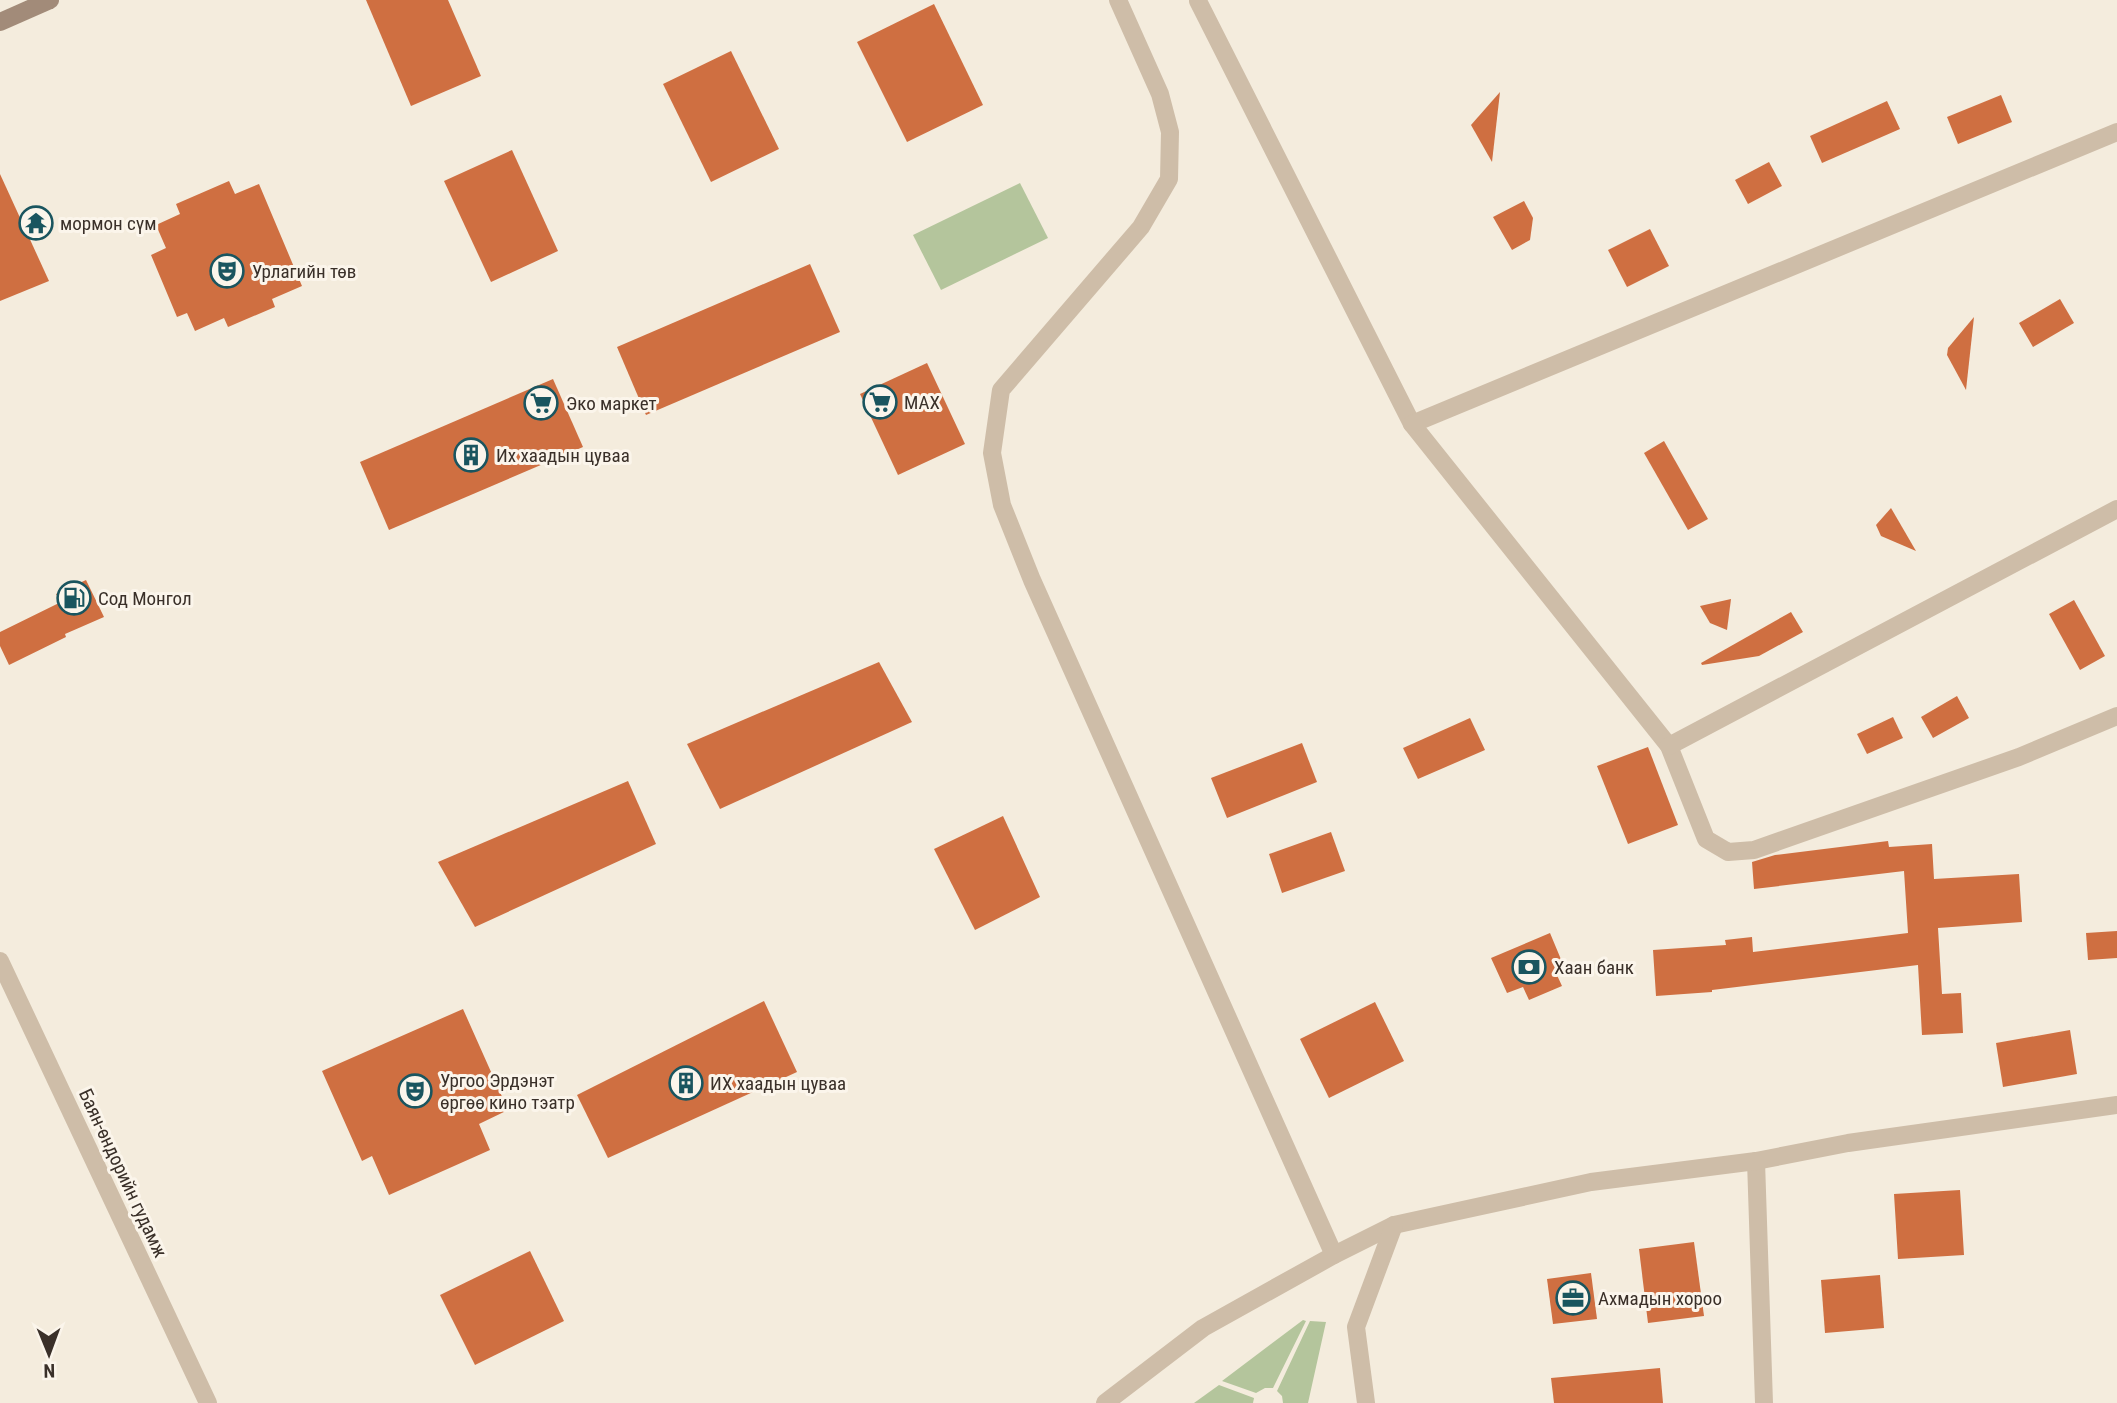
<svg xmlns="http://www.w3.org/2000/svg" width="2117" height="1403" viewBox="0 0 2117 1403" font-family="'Roboto Condensed',sans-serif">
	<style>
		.green { fill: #b4c59c }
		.building { fill: #cf6f41 }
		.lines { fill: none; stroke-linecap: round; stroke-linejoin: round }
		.street { stroke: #cebda8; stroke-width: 18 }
		.secondary { stroke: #a28b79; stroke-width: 18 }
		.labels { text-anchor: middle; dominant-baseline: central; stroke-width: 6; stroke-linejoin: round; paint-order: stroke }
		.poi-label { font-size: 19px; fill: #3a3029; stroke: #fbf5eb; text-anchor: start }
		.street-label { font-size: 19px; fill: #3a3029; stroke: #fbf5eb }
	</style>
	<rect width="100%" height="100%" fill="#f4ecdd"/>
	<g class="green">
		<polygon points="1020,183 1048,238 941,290 913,235"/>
		<polygon points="1303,1320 1306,1321 1273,1388 1265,1388 1256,1393 1222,1381"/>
		<polygon points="1310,1321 1326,1322 1308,1403 1283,1403 1282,1396 1277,1391"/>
		<polygon points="1219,1385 1254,1398 1253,1403 1194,1403"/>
	</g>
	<g class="building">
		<polygon points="366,0 448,0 481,76 411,106"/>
		<polygon points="934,4 983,105 907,142 857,42"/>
		<polygon points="731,51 779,149 711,182 663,84"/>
		<polygon points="1500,92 1492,162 1471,125"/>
		<polygon points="2001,95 2012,122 1958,144 1947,117"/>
		<polygon points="1887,101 1900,129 1822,163 1810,136"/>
		<polygon points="512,150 558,251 491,282 444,181"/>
		<polygon points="1769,162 1782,186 1748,204 1735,180"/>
		<polygon points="0,174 49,281 0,301"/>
		<polygon points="229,181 235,194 259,184 302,286 272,299 275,307 228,327 224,318 195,331 187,313 177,317 151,255 166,248 156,225 180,214 176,204"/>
		<polygon points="1524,201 1533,218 1530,240 1512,250 1493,217"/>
		<polygon points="1650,229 1669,266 1627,287 1608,250"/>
		<polygon points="810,264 840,332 646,415 617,347"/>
		<polygon points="2060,299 2074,323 2033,347 2019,323"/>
		<polygon points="1974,317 1966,390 1947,355 1948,348"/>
		<polygon points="927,363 965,444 898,475 860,394"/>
		<polygon points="553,379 583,447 389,530 360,462"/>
		<polygon points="1664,441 1708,519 1688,530 1644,453"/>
		<polygon points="1891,508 1916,551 1881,536 1876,525"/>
		<polygon points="86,580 104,617 65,634 66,637 9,665 0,646 0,632 61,602 56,594"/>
		<polygon points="1731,599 1727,630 1710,623 1700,606"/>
		<polygon points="2074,600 2105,656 2080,670 2049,614"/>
		<polygon points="1791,612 1803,632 1759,656 1702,665 1701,663"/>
		<polygon points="879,662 912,722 720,809 687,744"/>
		<polygon points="1957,696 1969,718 1933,738 1921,717"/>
		<polygon points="1893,717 1903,738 1867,754 1857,734"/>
		<polygon points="1470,718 1485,750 1418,779 1403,748"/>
		<polygon points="1302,743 1317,782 1227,818 1211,778"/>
		<polygon points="1648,747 1678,825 1628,844 1597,766"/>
		<polygon points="628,781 656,844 475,927 438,862"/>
		<polygon points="1003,816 1040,897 975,930 934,849"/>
		<polygon points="1331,832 1345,871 1282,893 1269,854"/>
		<polygon points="1888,841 1889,847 1932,844 1934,879 2019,874 2022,922 1938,928 1942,994 1961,993 1963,1033 1922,1035 1918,965 1712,990 1712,992 1656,996 1653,950 1726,945 1725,940 1752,937 1753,952 1908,933 1904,871 1754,889 1752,862 1775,855"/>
		<polygon points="2117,931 2117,958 2088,960 2086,933"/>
		<polygon points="1550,933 1565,969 1556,973 1562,986 1529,1000 1523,987 1507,993 1491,958"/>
		<polygon points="764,1001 797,1072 608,1158 577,1095"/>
		<polygon points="1375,1002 1404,1061 1329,1098 1300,1039"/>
		<polygon points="463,1009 508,1110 479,1124 490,1150 389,1195 372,1156 362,1161 322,1071"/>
		<polygon points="2070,1030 2077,1074 2003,1087 1996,1043"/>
		<polygon points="1960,1190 1964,1255 1898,1259 1894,1194"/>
		<polygon points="1694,1242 1704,1316 1648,1323 1639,1249"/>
		<polygon points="530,1251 564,1321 475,1365 440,1295"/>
		<polygon points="1591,1273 1597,1319 1553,1324 1547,1279"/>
		<polygon points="1880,1275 1884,1328 1825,1333 1821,1280"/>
		<polygon points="1660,1368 1663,1403 1554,1403 1551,1378"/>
	</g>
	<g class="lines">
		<g class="street">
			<polyline points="1118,0 1160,94 1170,132 1169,179 1141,227 1001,390 992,453 1002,505 1032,580 1334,1255"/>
			<polyline points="1198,1 1412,424 1669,746 1706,839 1728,852 1754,850 2019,757 2117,716"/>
			<polyline points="1412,424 2117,132"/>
			<polyline points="1669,746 2117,509"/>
			<polyline points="0,961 208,1403"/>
			<polyline points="1756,1161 1764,1403"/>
			<polyline points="1105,1403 1203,1328 1334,1255 1394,1225 1591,1182 1756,1161 1848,1143 2117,1105"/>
			<polyline points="1366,1403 1356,1327 1394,1225"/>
		</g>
		<polyline class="secondary" points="0,22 50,0"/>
	</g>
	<defs>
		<symbol id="temple-ring" viewBox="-11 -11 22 22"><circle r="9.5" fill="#fbf5eb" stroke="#1a555f" stroke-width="1.5"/><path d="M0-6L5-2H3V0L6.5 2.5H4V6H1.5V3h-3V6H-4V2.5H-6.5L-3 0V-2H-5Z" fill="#1a555f"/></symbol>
		<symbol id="theatre-ring" viewBox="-11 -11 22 22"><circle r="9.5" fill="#fbf5eb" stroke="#1a555f" stroke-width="1.5"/><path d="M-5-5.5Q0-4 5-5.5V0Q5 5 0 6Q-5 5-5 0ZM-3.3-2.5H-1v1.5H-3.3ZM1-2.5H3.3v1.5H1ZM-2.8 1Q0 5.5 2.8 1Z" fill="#1a555f"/></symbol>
		<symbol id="supermarket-ring" viewBox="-11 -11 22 22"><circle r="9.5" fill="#fbf5eb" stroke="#1a555f" stroke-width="1.5"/><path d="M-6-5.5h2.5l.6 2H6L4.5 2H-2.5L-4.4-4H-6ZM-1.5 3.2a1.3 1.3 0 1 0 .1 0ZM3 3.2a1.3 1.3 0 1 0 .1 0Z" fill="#1a555f"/></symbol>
		<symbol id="building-ring" viewBox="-11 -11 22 22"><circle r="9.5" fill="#fbf5eb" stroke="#1a555f" stroke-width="1.5"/><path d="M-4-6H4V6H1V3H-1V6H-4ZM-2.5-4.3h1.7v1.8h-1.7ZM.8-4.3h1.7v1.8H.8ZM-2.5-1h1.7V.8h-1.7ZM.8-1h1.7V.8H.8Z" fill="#1a555f"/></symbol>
		<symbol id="fuel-ring" viewBox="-11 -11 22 22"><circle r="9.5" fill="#fbf5eb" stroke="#1a555f" stroke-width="1.5"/><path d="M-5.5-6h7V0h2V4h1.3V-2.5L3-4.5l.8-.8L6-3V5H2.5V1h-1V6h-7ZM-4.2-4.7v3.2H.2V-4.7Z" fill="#1a555f"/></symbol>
		<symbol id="bank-ring" viewBox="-11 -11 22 22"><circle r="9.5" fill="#fbf5eb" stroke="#1a555f" stroke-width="1.5"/><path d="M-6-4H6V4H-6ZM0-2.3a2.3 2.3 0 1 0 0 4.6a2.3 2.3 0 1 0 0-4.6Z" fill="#1a555f"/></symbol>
		<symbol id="office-ring" viewBox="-11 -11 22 22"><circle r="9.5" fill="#fbf5eb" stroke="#1a555f" stroke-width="1.5"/><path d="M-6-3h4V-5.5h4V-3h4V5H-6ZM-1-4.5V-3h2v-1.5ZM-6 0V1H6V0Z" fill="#1a555f"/></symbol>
	</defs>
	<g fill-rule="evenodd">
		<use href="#temple-ring" x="17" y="204" width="38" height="38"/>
		<use href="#theatre-ring" x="208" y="252" width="38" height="38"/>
		<use href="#supermarket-ring" x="861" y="383" width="38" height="38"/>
		<use href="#supermarket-ring" x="522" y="384" width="38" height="38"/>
		<use href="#building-ring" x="452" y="436" width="38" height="38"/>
		<use href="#fuel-ring" x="55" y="579" width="38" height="38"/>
		<use href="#bank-ring" x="1510" y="948" width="38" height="38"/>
		<use href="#building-ring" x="667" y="1064" width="38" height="38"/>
		<use href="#theatre-ring" x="396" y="1072" width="38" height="38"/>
		<use href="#office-ring" x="1554" y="1279" width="38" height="38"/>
	</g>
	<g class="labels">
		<g class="poi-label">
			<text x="60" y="223">мормон сүм</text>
			<text x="252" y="271">Урлагийн төв</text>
			<text x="904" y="402">МАХ</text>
			<text x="566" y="403">Эко маркет</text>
			<text x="496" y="455">Их хаадын цуваа</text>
			<text x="98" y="598">Сод Монгол</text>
			<text x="1554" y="967">Хаан банк</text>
			<text x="440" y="1080">Ургоо Эрдэнэт<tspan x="440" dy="22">өргөө кино тэатр</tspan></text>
			<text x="710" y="1083">ИХ хаадын цуваа</text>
			<text x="1598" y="1298">Ахмадын хороо</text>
		</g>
		<g class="street-label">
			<text transform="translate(123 1173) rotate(65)">Баян-өндорийн гудамж</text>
		</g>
	</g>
	<g transform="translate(49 1354) rotate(179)" stroke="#fbf5eb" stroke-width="5" paint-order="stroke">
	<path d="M0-5L12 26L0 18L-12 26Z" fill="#3a3029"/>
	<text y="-10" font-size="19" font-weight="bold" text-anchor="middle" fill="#3a3029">N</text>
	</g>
</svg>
